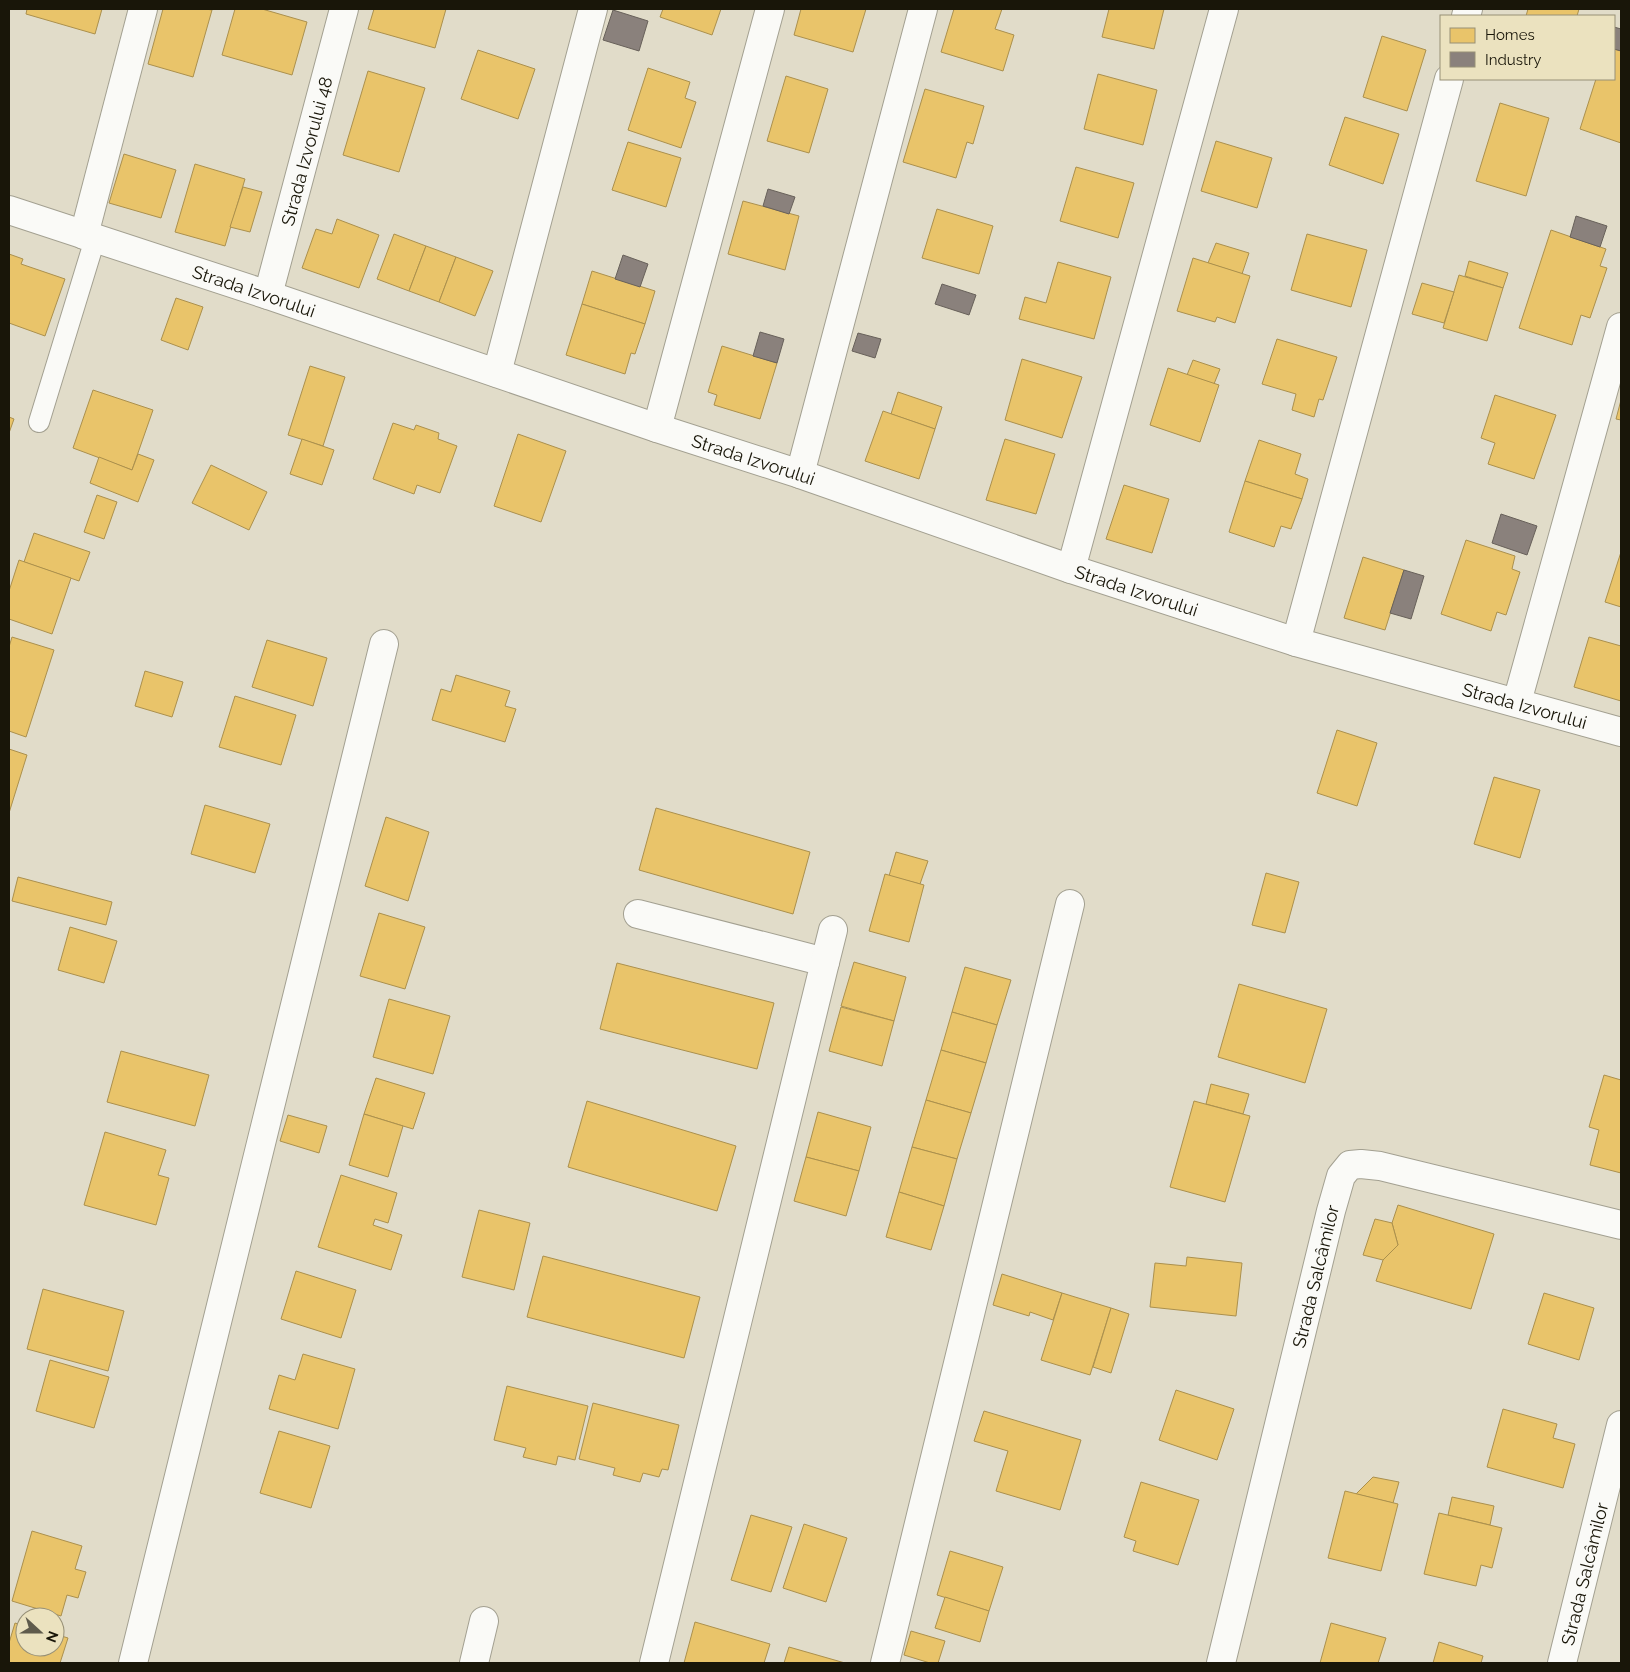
<svg xmlns="http://www.w3.org/2000/svg" width="1630" height="1672" viewBox="0 0 1630 1672" font-family="Raleway,sans-serif">
	<style>
		.homes { fill: #e9c46a; stroke: #ab904d }
		.industry { fill: #8a817c; stroke: #68615a }
		.lines { fill: none; stroke-linecap: round; stroke-linejoin: round }
		.service-casing { stroke: #a3a091; stroke-width: 22 }
		.minor-casing { stroke: #a3a091; stroke-width: 30 }
		.service { stroke: #fafaf7; stroke-width: 20 }
		.minor { stroke: #fafaf7; stroke-width: 28 }
		.labels { text-anchor: middle; dominant-baseline: central; stroke-width: 5; stroke-linejoin: round; paint-order: stroke }
		.street-label { font-size: 18px; fill: #191609; stroke: #ebe2bf }
	</style>
	<rect width="100%" height="100%" fill="#e1dcc9"/>
	<g class="homes">
		<polygon points="27,9 102,9 95,34 26,14"/>
		<polygon points="163,9 206,9 212,10 193,77 148,64"/>
		<polygon points="235,9 262,9 307,22 292,75 222,55"/>
		<polygon points="374,9 446,9 435,48 368,29"/>
		<polygon points="663,9 721,9 712,35 660,17"/>
		<polygon points="801,9 866,9 853,52 794,35"/>
		<polygon points="954,9 1002,9 995,29 1014,35 1003,71 941,52"/>
		<polygon points="1109,9 1164,9 1154,49 1102,37"/>
		<polygon points="1528,9 1579,9 1577,16 1526,16"/>
		<polygon points="1382,36 1426,50 1407,111 1363,97"/>
		<polygon points="1614,49 1621,51 1621,143 1580,129 1596,79 1614,79"/>
		<polygon points="478,50 535,69 518,119 461,99"/>
		<polygon points="648,68 690,82 685,98 696,102 681,148 628,130"/>
		<polygon points="368,71 425,88 399,172 343,155"/>
		<polygon points="1098,74 1157,90 1143,145 1084,129"/>
		<polygon points="786,76 828,89 809,153 767,141"/>
		<polygon points="925,89 984,106 973,144 967,142 956,178 903,162"/>
		<polygon points="1500,103 1549,118 1526,196 1476,181"/>
		<polygon points="1345,117 1399,134 1383,184 1329,165"/>
		<polygon points="1216,141 1272,158 1257,208 1201,191"/>
		<polygon points="628,142 681,158 666,207 612,190"/>
		<polygon points="124,154 176,170 161,218 109,203"/>
		<polygon points="195,164 245,179 225,246 175,232"/>
		<polygon points="1076,167 1134,183 1118,238 1060,221"/>
		<polygon points="243,187 262,192 250,232 230,227"/>
		<polygon points="743,201 799,216 785,270 728,254"/>
		<polygon points="937,209 993,226 979,274 922,258"/>
		<polygon points="337,219 379,235 359,288 302,268 316,229 332,234"/>
		<polygon points="1551,230 1606,249 1600,266 1607,268 1590,318 1581,315 1572,345 1519,328"/>
		<polygon points="394,234 426,246 409,291 377,279"/>
		<polygon points="1307,234 1367,250 1351,307 1291,290"/>
		<polygon points="1216,243 1249,253 1242,274 1208,263"/>
		<polygon points="426,246 456,257 439,302 409,291"/>
		<polygon points="9,254 23,259 21,264 65,279 45,336 9,323"/>
		<polygon points="456,257 493,271 475,316 439,302"/>
		<polygon points="1193,258 1250,276 1235,323 1217,317 1215,322 1177,311"/>
		<polygon points="1469,261 1508,273 1503,288 1465,276"/>
		<polygon points="1058,262 1111,277 1094,339 1019,319 1025,297 1046,303"/>
		<polygon points="592,271 655,291 645,324 582,304"/>
		<polygon points="1459,275 1503,288 1487,341 1443,328"/>
		<polygon points="1422,283 1454,292 1444,323 1412,314"/>
		<polygon points="176,298 203,307 188,350 161,340"/>
		<polygon points="582,304 645,324 635,354 631,353 625,374 566,355"/>
		<polygon points="1277,339 1337,357 1323,400 1319,399 1314,417 1292,410 1296,394 1262,384"/>
		<polygon points="722,346 777,363 760,419 714,405 717,395 708,392"/>
		<polygon points="1022,359 1082,377 1062,438 1005,420"/>
		<polygon points="1193,360 1220,369 1214,384 1187,375"/>
		<polygon points="310,366 345,377 323,446 288,435"/>
		<polygon points="1168,368 1219,385 1200,442 1150,425"/>
		<polygon points="93,390 153,410 132,470 73,448"/>
		<polygon points="898,392 942,407 935,429 891,414"/>
		<polygon points="1495,395 1556,415 1534,479 1488,464 1495,443 1481,438"/>
		<polygon points="1621,400 1621,420 1616,419"/>
		<polygon points="883,411 935,429 919,479 865,461"/>
		<polygon points="9,417 14,419 9,433"/>
		<polygon points="393,423 414,430 416,425 439,433 438,439 457,446 440,493 417,485 414,494 373,479"/>
		<polygon points="518,434 566,451 541,522 494,506"/>
		<polygon points="302,439 334,450 322,485 290,474"/>
		<polygon points="1005,439 1055,454 1036,514 986,500"/>
		<polygon points="1259,440 1301,454 1295,474 1308,479 1302,499 1245,481"/>
		<polygon points="138,454 154,460 138,502 90,483 99,457 132,470"/>
		<polygon points="211,465 267,492 249,530 192,503"/>
		<polygon points="1245,481 1302,499 1291,529 1281,526 1274,547 1229,532"/>
		<polygon points="1124,485 1169,499 1152,553 1106,539"/>
		<polygon points="97,495 117,502 104,539 84,532"/>
		<polygon points="34,533 90,552 79,581 24,562"/>
		<polygon points="1466,540 1515,556 1512,569 1520,572 1506,615 1497,612 1491,631 1441,614"/>
		<polygon points="1621,552 1621,607 1605,602"/>
		<polygon points="1363,557 1404,570 1385,630 1344,618"/>
		<polygon points="19,560 71,578 52,634 9,619 9,591"/>
		<polygon points="12,637 54,650 26,737 9,731 9,647"/>
		<polygon points="1589,637 1621,646 1621,701 1574,687"/>
		<polygon points="267,640 327,658 313,706 252,687"/>
		<polygon points="145,671 183,682 172,717 135,706"/>
		<polygon points="456,675 510,691 505,706 516,709 505,742 432,720 441,689 451,692"/>
		<polygon points="235,696 296,715 281,765 219,747"/>
		<polygon points="1337,730 1377,743 1357,806 1317,793"/>
		<polygon points="9,749 27,755 9,813"/>
		<polygon points="1494,777 1540,790 1520,858 1474,844"/>
		<polygon points="205,805 270,824 255,873 191,854"/>
		<polygon points="656,808 810,852 793,914 639,870"/>
		<polygon points="386,817 429,832 408,901 365,886"/>
		<polygon points="896,852 928,861 920,884 889,876"/>
		<polygon points="1266,873 1299,882 1285,933 1252,925"/>
		<polygon points="885,874 924,885 909,942 869,931"/>
		<polygon points="18,877 112,902 106,925 12,901"/>
		<polygon points="379,913 425,927 405,989 360,976"/>
		<polygon points="70,927 117,941 104,983 58,970"/>
		<polygon points="854,962 906,977 894,1021 841,1006"/>
		<polygon points="617,963 774,1003 757,1069 600,1029"/>
		<polygon points="965,967 1011,980 997,1025 952,1012"/>
		<polygon points="1239,984 1327,1009 1305,1083 1218,1057"/>
		<polygon points="389,999 450,1016 433,1074 373,1057"/>
		<polygon points="841,1007 894,1021 882,1066 829,1051"/>
		<polygon points="952,1012 997,1025 986,1063 941,1050"/>
		<polygon points="941,1050 986,1063 971,1113 926,1100"/>
		<polygon points="121,1051 209,1075 195,1126 107,1102"/>
		<polygon points="1604,1075 1621,1080 1621,1173 1590,1165 1599,1130 1589,1127"/>
		<polygon points="376,1078 425,1093 413,1129 364,1114"/>
		<polygon points="1211,1084 1249,1094 1243,1114 1206,1104"/>
		<polygon points="926,1100 971,1113 957,1159 912,1147"/>
		<polygon points="587,1101 736,1146 717,1211 568,1167"/>
		<polygon points="1194,1101 1250,1116 1225,1202 1170,1187"/>
		<polygon points="818,1112 871,1127 859,1171 806,1157"/>
		<polygon points="364,1114 403,1126 388,1177 349,1165"/>
		<polygon points="288,1115 327,1126 319,1153 280,1141"/>
		<polygon points="105,1132 166,1150 158,1175 169,1178 156,1225 84,1205"/>
		<polygon points="912,1147 957,1159 944,1206 899,1192"/>
		<polygon points="806,1157 859,1171 846,1216 794,1201"/>
		<polygon points="341,1175 397,1193 388,1223 375,1219 373,1225 402,1235 391,1270 318,1247"/>
		<polygon points="899,1192 944,1206 931,1250 886,1237"/>
		<polygon points="1398,1205 1494,1234 1471,1309 1376,1281 1383,1260 1398,1245 1392,1223"/>
		<polygon points="479,1210 530,1223 514,1290 462,1277"/>
		<polygon points="1375,1219 1392,1223 1398,1245 1383,1260 1363,1255"/>
		<polygon points="543,1256 700,1297 684,1358 527,1317"/>
		<polygon points="1187,1257 1242,1263 1236,1316 1150,1307 1155,1263 1186,1266"/>
		<polygon points="296,1271 356,1290 341,1338 281,1319"/>
		<polygon points="1002,1274 1062,1293 1053,1320 1030,1312 1029,1316 993,1305"/>
		<polygon points="43,1289 124,1311 108,1371 27,1349"/>
		<polygon points="1062,1293 1111,1308 1090,1375 1041,1360"/>
		<polygon points="1544,1293 1594,1308 1579,1360 1528,1344"/>
		<polygon points="1111,1308 1129,1314 1111,1373 1093,1367"/>
		<polygon points="303,1354 355,1369 338,1429 269,1409 279,1375 295,1380"/>
		<polygon points="50,1360 109,1377 94,1428 36,1411"/>
		<polygon points="507,1386 588,1406 575,1460 558,1456 556,1465 523,1457 526,1448 494,1440"/>
		<polygon points="1176,1390 1234,1409 1217,1460 1159,1440"/>
		<polygon points="593,1403 679,1425 668,1470 662,1469 659,1477 643,1473 640,1482 613,1475 615,1468 579,1459"/>
		<polygon points="1503,1409 1557,1424 1553,1438 1575,1444 1563,1488 1487,1467"/>
		<polygon points="984,1411 1081,1440 1060,1510 996,1491 1008,1451 974,1441"/>
		<polygon points="279,1431 330,1446 311,1508 260,1493"/>
		<polygon points="1373,1477 1399,1482 1393,1503 1356,1494"/>
		<polygon points="1141,1482 1199,1500 1178,1565 1133,1551 1136,1541 1124,1537"/>
		<polygon points="1345,1491 1398,1504 1381,1571 1328,1558"/>
		<polygon points="1452,1497 1494,1506 1490,1525 1448,1515"/>
		<polygon points="1439,1513 1502,1528 1492,1568 1481,1565 1476,1586 1424,1574"/>
		<polygon points="751,1515 792,1527 771,1592 731,1580"/>
		<polygon points="804,1524 847,1538 826,1602 783,1588"/>
		<polygon points="32,1531 82,1546 75,1569 86,1572 78,1598 67,1595 61,1616 12,1601"/>
		<polygon points="950,1551 1003,1567 989,1611 937,1595"/>
		<polygon points="945,1597 989,1611 980,1642 935,1628"/>
		<polygon points="695,1622 770,1644 764,1663 684,1663"/>
		<polygon points="15,1623 25,1626 25,1647 55,1647 55,1634 68,1638 60,1663 9,1663 9,1643"/>
		<polygon points="1331,1623 1386,1638 1378,1663 1320,1663"/>
		<polygon points="911,1631 945,1641 938,1663 930,1663 904,1655"/>
		<polygon points="1439,1642 1483,1656 1481,1663 1433,1663"/>
		<polygon points="789,1647 845,1663 784,1663"/>
	</g>
	<g class="industry">
		<polygon points="613,10 648,21 639,51 603,40"/>
		<polygon points="1614,27 1621,29 1621,51 1614,49"/>
		<polygon points="768,189 795,197 789,214 763,206"/>
		<polygon points="1576,216 1607,226 1600,247 1570,237"/>
		<polygon points="623,255 648,264 640,287 615,279"/>
		<polygon points="942,284 976,295 969,315 935,304"/>
		<polygon points="760,332 784,339 777,363 753,356"/>
		<polygon points="858,333 881,339 875,358 852,351"/>
		<polygon points="1501,514 1537,526 1527,555 1492,543"/>
		<polygon points="1404,570 1424,576 1411,619 1390,613"/>
	</g>
	<g class="lines">
		<defs>
			<polyline id="service" points="39,422 95,239"/>
			<g id="minor">
				<polyline points="1466,16 1468,9"/>
				<path id="s1" d="M9 210 268 295 657 428 800 474 1071 569 1296 642 1621 732"/>
				<polyline points="84,235 143,9"/>
				<path id="s2" d="M268 295 344 9"/>
				<polyline points="497,373 593,9"/>
				<polyline points="657,428 770,9"/>
				<polyline points="800,474 923,9"/>
				<polyline points="1071,569 1224,9"/>
				<polyline points="1296,642 1449,79"/>
				<polyline points="1517,702 1621,327"/>
				<polyline points="638,914 825,962 654,1663"/>
				<polyline points="825,962 833,930"/>
				<polyline points="133,1663 384,644"/>
				<polyline points="474,1663 484,1621"/>
				<polyline points="885,1663 1070,904"/>
				<path id="s3" d="M1221 1663 1331 1211 1341 1176 1350 1165 1361 1164 1380 1166 1621 1225"/>
				<path id="s4" d="M1562 1663 1621 1425"/>
			</g>
		</defs>
		<use href="#service" class="service-casing"/>
		<use href="#minor" class="minor-casing"/>
		<use href="#service" class="service"/>
		<use href="#minor" class="minor"/>
	</g>
	<g class="labels">
		<g class="street-label">
			<text stroke="none"><textPath href="#s2" startOffset="149">Strada Izvorului 48</textPath></text>
			<text stroke="none"><textPath href="#s1" startOffset="258">Strada Izvorului</textPath></text>
			<text stroke="none"><textPath href="#s1" startOffset="785">Strada Izvorului</textPath></text>
			<text stroke="none"><textPath href="#s1" startOffset="1190">Strada Izvorului</textPath></text>
			<text stroke="none"><textPath href="#s1" startOffset="1595">Strada Izvorului</textPath></text>
			<text stroke="none"><textPath href="#s3" startOffset="398">Strada Salcâmilor</textPath></text>
			<text stroke="none"><textPath href="#s4" startOffset="92">Strada Salcâmilor</textPath></text>
		</g>
	</g>
	<rect width="1630" height="1672" fill="none" stroke="#191609" stroke-width="20"/>
	<rect x="1440" y="15" width="175" height="65" fill="#ebe2bf" stroke="#979076"/>
	<rect x="1450" y="28" width="25" height="15" fill="#e9c46a" stroke="#979076"/>
	<text x="1485" y="40" font-size="15" fill="#191609">Homes</text>
	<rect x="1450" y="52" width="25" height="15" fill="#8a817c" stroke="#979076"/>
	<text x="1485" y="65" font-size="15" fill="#191609">Industry</text>
	<g transform="translate(40 1632) rotate(111)"><circle r="24" fill="#ebe2bf" stroke="#979076"/>
	<path d="M0-4L9 19L0 12L-9 19Z" fill="#5f5b4c"/>
	<text y="-8" font-size="14" font-weight="bold" text-anchor="middle" fill="#191609">N</text>
	</g>
</svg>
